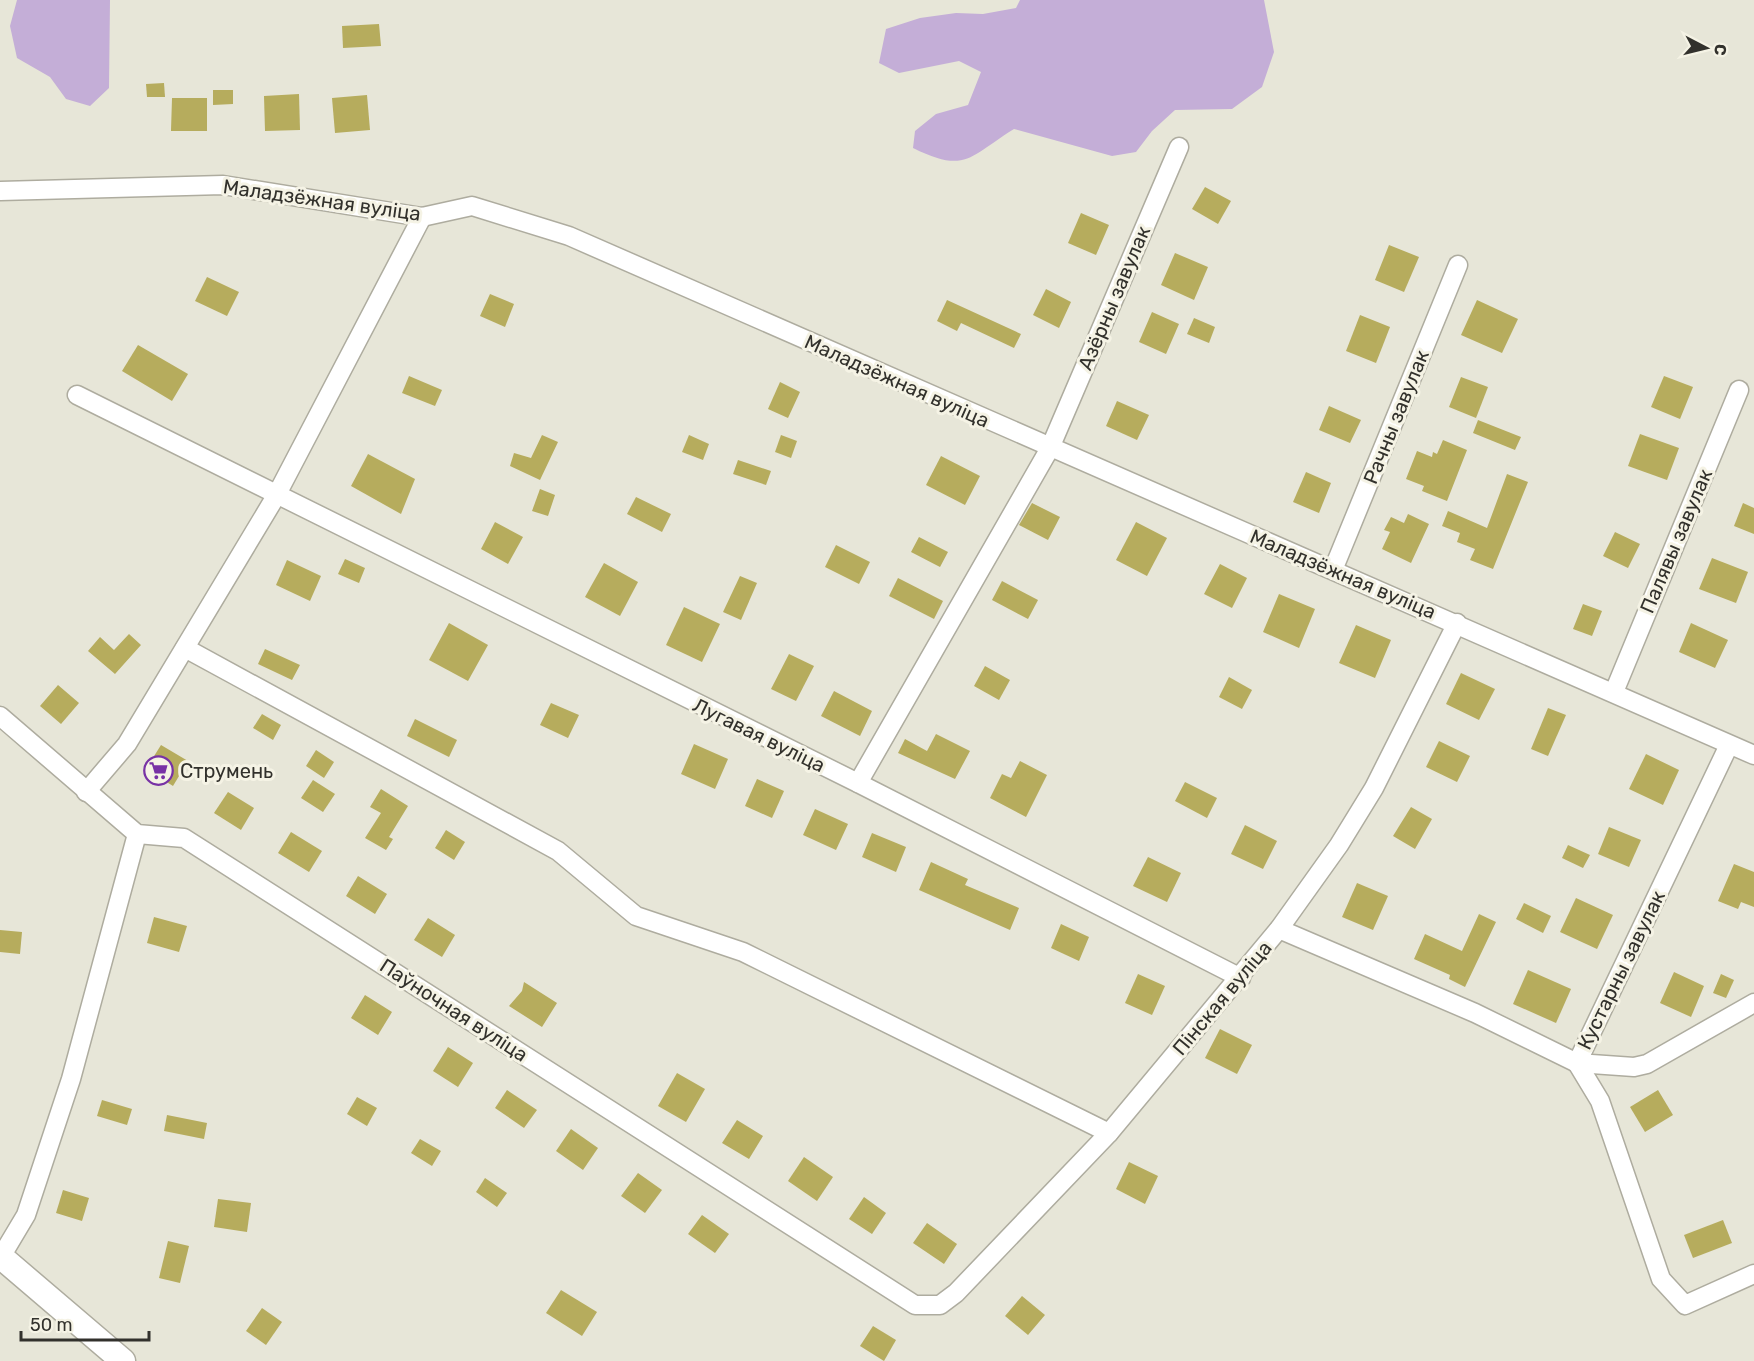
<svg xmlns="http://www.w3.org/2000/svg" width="1754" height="1361" viewBox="0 0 1754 1361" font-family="Rubik,sans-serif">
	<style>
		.green { fill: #c4aed7 }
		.building { fill: #b6ac5d }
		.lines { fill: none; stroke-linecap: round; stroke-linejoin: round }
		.minor-casing { stroke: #aeac9f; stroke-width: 21 }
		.major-casing { stroke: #aeac9f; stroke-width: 27 }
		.minor { stroke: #fff; stroke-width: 18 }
		.major { stroke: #fff; stroke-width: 24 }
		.labels { text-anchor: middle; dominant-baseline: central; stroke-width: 6; stroke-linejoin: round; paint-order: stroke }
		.street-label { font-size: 20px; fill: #32312c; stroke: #f5f3e5 }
		.poi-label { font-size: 20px; fill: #32312c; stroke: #f5f3e5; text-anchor: start }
	</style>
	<rect width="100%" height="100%" fill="#e7e6d8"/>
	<g class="green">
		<polygon points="17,0 110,0 109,88 90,106 66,99 50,77 17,58 10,26"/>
		<path d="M1020 0H1264L1274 52 1262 87 1232 109 1175 110 1152 131 1136 152 1112 156 1014 129C969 157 966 174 913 148L915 131 936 114 968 105 981 72 959 61 899 73 879 63 886 29 920 18 956 13 983 14 1016 8Z"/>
	</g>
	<g class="building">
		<polygon points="379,24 381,46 343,48 342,26"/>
		<polygon points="164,83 165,97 147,97 146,84"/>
		<polygon points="213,90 233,90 233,104 213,105"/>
		<polygon points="299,94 300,130 265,131 264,96"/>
		<polygon points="367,95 370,130 335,133 332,98"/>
		<polygon points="172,98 207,98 207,131 171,131"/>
		<polygon points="1205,187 1231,201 1218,224 1192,209"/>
		<polygon points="1081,213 1109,225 1096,255 1068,243"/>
		<polygon points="1389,245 1419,257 1404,292 1375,280"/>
		<polygon points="1175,253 1208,267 1194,300 1161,285"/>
		<polygon points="207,277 239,292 227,316 195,301"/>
		<polygon points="1046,289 1071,302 1059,328 1033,315"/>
		<polygon points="490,294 514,304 505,327 480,316"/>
		<polygon points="947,300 1021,334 1014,348 961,323 957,331 937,321"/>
		<polygon points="1477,300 1518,319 1502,353 1461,335"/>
		<polygon points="1152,312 1179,324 1166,354 1139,342"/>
		<polygon points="1360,315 1390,327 1376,363 1346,351"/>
		<polygon points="1194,318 1215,327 1209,343 1187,334"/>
		<polygon points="138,345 188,374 172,401 122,371"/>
		<polygon points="409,376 442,390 435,406 402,393"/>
		<polygon points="1664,376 1693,387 1680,419 1651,407"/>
		<polygon points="1461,377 1488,387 1476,418 1449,407"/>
		<polygon points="780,382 800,392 788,418 768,409"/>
		<polygon points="1117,401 1149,415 1137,440 1106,426"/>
		<polygon points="1329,406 1361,420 1350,443 1319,430"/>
		<polygon points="1478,420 1521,437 1515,450 1473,433"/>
		<polygon points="1640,434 1679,448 1667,480 1628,466"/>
		<polygon points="542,435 558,442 540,480 510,466 514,453 531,458"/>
		<polygon points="689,435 709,444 703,460 682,452"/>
		<polygon points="781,435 797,441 791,458 775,452"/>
		<polygon points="1443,440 1467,450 1447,501 1422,491 1424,486 1406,479 1417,451 1432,457 1433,452 1437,454"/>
		<polygon points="368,454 415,479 401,514 351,486"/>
		<polygon points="941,456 980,476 965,505 926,485"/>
		<polygon points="738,460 771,471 766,485 733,474"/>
		<polygon points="1306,472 1331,483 1319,513 1293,502"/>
		<polygon points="1507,474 1528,482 1493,569 1470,560 1475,549 1457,542 1460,533 1442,526 1448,511 1487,528"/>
		<polygon points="540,489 555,495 548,516 532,511"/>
		<polygon points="636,497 671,514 662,532 627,514"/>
		<polygon points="1032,503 1060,517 1048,540 1019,525"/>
		<polygon points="1743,503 1754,508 1754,534 1734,526"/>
		<polygon points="1408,514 1429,524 1411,563 1382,549 1390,532 1384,530 1391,517 1404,523"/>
		<polygon points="495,522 523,537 508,564 481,549"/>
		<polygon points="1136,522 1167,538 1147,576 1116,560"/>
		<polygon points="1615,532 1640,544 1628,568 1603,556"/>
		<polygon points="919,537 948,552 940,567 911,552"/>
		<polygon points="836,545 870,562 859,584 825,567"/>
		<polygon points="1712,558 1748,572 1736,603 1699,589"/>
		<polygon points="345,559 365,568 359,583 338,574"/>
		<polygon points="287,560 321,576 310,601 276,585"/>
		<polygon points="604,563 638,582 620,616 585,597"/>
		<polygon points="1220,564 1247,578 1232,608 1204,594"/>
		<polygon points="740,576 757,583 741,620 723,612"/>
		<polygon points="898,578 943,601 934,619 889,596"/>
		<polygon points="1002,581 1038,600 1028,619 992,600"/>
		<polygon points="1279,594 1315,609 1299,648 1263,632"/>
		<polygon points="1583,604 1602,611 1592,636 1573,629"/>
		<polygon points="684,607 720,624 702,662 666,645"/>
		<polygon points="449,623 488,645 468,681 429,660"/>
		<polygon points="1691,623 1728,640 1715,668 1679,652"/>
		<polygon points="1356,625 1391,640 1375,678 1339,663"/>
		<polygon points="129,634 141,645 115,674 88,651 100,637 114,650"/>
		<polygon points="265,649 300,665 292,680 258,664"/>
		<polygon points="789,654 814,666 796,701 771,689"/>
		<polygon points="985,666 1010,680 999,700 974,686"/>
		<polygon points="1461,673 1495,689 1479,720 1446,704"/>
		<polygon points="1229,677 1252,690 1242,709 1219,697"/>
		<polygon points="58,685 79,703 61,724 40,706"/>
		<polygon points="834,691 872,711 860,736 821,716"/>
		<polygon points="551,703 579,715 568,738 540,725"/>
		<polygon points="1548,708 1566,715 1548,756 1531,749"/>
		<polygon points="262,714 281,725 273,740 253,728"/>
		<polygon points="415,719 457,740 449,757 407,736"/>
		<polygon points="936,734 970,751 955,779 898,753 905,739 927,751"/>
		<polygon points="1439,741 1470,756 1457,782 1426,767"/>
		<polygon points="694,744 728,759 715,789 681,774"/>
		<polygon points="161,745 188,761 173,786 146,769"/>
		<polygon points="316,750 334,762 324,778 306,766"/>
		<polygon points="1646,754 1679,770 1663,805 1629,789"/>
		<polygon points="1020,761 1047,775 1026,817 990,798 1002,774 1011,778"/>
		<polygon points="757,779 784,791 772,818 745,806"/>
		<polygon points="313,780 335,794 323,812 301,798"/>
		<polygon points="1185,782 1217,798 1207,818 1175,801"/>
		<polygon points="381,789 408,806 389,837 393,839 386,850 365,838 381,813 370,807"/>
		<polygon points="228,792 254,808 241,830 214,813"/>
		<polygon points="1411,807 1432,819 1415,849 1393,836"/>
		<polygon points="815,809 848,824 836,850 803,835"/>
		<polygon points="1245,825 1277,841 1263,869 1231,854"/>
		<polygon points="1609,827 1641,840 1629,867 1598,854"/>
		<polygon points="446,830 465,842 454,860 435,848"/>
		<polygon points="291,832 322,851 309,872 278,853"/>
		<polygon points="872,833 906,847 896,872 862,857"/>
		<polygon points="1568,845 1590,855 1583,868 1562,858"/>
		<polygon points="1148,857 1181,873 1167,902 1133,886"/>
		<polygon points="931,862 968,879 965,885 1019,908 1010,930 919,890"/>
		<polygon points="1734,864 1754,872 1754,907 1741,902 1738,909 1718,901"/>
		<polygon points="358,876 387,894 375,914 346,896"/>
		<polygon points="1357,883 1388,896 1373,930 1342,917"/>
		<polygon points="1576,898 1613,915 1597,949 1560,932"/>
		<polygon points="1524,903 1551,916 1543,933 1516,919"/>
		<polygon points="1479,914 1496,922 1465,987 1449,979 1450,975 1414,959 1425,934 1462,951"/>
		<polygon points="154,917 187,926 179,952 147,943"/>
		<polygon points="428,918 455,935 442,957 414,940"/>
		<polygon points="1061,924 1089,937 1079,961 1051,948"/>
		<polygon points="0,930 22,932 20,954 0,952"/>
		<polygon points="1528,970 1571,989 1556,1023 1513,1004"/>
		<polygon points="1674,972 1704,986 1691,1017 1660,1003"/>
		<polygon points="1138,974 1165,986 1152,1015 1125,1003"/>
		<polygon points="1721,974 1734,980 1726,998 1713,993"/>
		<polygon points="524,982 557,1003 542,1027 509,1006 522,991"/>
		<polygon points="365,995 392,1012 378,1035 351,1018"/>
		<polygon points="1220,1029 1252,1045 1237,1074 1205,1058"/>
		<polygon points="448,1047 473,1063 458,1087 433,1071"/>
		<polygon points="677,1073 705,1089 686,1122 658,1106"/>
		<polygon points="507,1090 537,1110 524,1128 495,1108"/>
		<polygon points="1658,1090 1673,1115 1645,1132 1630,1107"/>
		<polygon points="357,1097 377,1108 367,1126 347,1114"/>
		<polygon points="102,1100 132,1109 127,1125 97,1116"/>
		<polygon points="167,1115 207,1123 204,1139 164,1131"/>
		<polygon points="737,1120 763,1136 749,1159 722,1143"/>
		<polygon points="571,1129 598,1148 583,1170 556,1151"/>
		<polygon points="420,1139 441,1151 432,1166 411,1153"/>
		<polygon points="804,1157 833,1177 817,1201 788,1181"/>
		<polygon points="1129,1162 1158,1176 1145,1204 1116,1189"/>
		<polygon points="638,1173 662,1190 645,1213 621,1196"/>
		<polygon points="485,1178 507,1193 497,1207 476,1192"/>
		<polygon points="63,1190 89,1198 82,1221 56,1213"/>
		<polygon points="864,1197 886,1213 872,1234 849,1219"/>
		<polygon points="218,1199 251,1203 247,1232 214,1227"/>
		<polygon points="702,1215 729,1234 715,1253 688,1234"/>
		<polygon points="1723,1220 1732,1243 1693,1258 1684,1235"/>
		<polygon points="927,1223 957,1244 944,1264 913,1243"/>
		<polygon points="168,1241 189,1246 180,1283 159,1278"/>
		<polygon points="561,1290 597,1312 582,1336 546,1313"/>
		<polygon points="1022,1296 1045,1315 1028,1335 1005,1316"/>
		<polygon points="262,1308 282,1322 266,1345 246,1331"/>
		<polygon points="873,1326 896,1340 884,1361 860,1346"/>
	</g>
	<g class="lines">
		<defs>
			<g id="minor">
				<polyline points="0,191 223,185 422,217 472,206 569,236 1754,755"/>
				<polyline points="77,395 858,783 1241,978"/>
				<polyline points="1333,570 1458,265"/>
				<polyline points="185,648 558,851 636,916 743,952 1109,1133"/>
				<polyline points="1614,692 1739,390"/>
				<polyline points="0,716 137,834 184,838 915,1305 940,1305 956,1293 1109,1133 1279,929 1339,845 1374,788 1457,623"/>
				<polyline points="858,783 1050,448 1179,147"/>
				<polyline points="86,792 127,744 276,496 422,217"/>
				<polyline points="1279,929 1475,1013 1577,1063 1729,745"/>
				<polyline points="1577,1063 1600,1101 1661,1279 1685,1305 1754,1274"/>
				<polyline points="1577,1063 1634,1067 1647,1064 1754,1003"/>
				<polyline points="1,1257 26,1215 71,1079 137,834"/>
			</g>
			<polyline id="major" points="0,1256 123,1361"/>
		</defs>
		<use href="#minor" class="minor-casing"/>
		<use href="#major" class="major-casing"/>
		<use href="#minor" class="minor"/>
		<use href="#major" class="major"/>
	</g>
	<defs>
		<symbol id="supermarket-ring" viewBox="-11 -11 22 22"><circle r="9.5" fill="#f5f3e5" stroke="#7832a5" stroke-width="1.5"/><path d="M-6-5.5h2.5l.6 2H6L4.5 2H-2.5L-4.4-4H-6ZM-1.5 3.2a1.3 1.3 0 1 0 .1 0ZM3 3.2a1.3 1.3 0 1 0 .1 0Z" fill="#7832a5"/></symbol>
	</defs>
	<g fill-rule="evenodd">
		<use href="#supermarket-ring" x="142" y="754" width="33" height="33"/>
	</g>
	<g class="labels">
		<g class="street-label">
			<text transform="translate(322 200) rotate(8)">Маладзёжная вуліца</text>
			<text transform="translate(1114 298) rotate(-67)">Азёрны завулак</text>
			<text transform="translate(897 381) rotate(24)">Маладзёжная вуліца</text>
			<text transform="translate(1396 417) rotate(-68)">Рачны завулак</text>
			<text transform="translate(1676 541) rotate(-67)">Палявы завулак</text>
			<text transform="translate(1343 574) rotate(23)">Маладзёжная вуліца</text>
			<text transform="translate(759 735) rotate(26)">Лугавая вуліца</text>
			<text transform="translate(1621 970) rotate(-64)">Кустарны завулак</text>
			<text transform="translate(1222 998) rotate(-50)">Пінская вуліца</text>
			<text transform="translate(454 1010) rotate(33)">Паўночная вуліца</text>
		</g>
		<g class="poi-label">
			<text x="180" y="771">Струмень</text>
		</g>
	</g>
	<g transform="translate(1706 48) rotate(97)" stroke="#f5f3e5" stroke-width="4.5" paint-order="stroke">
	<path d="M0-4.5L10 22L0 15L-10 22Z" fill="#32312c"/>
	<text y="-9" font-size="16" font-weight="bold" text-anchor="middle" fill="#32312c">С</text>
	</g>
	<path d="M21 1331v9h128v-9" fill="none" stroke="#32312c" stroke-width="3"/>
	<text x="30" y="1331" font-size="18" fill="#32312c" stroke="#f5f3e5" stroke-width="4.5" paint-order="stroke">50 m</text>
</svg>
